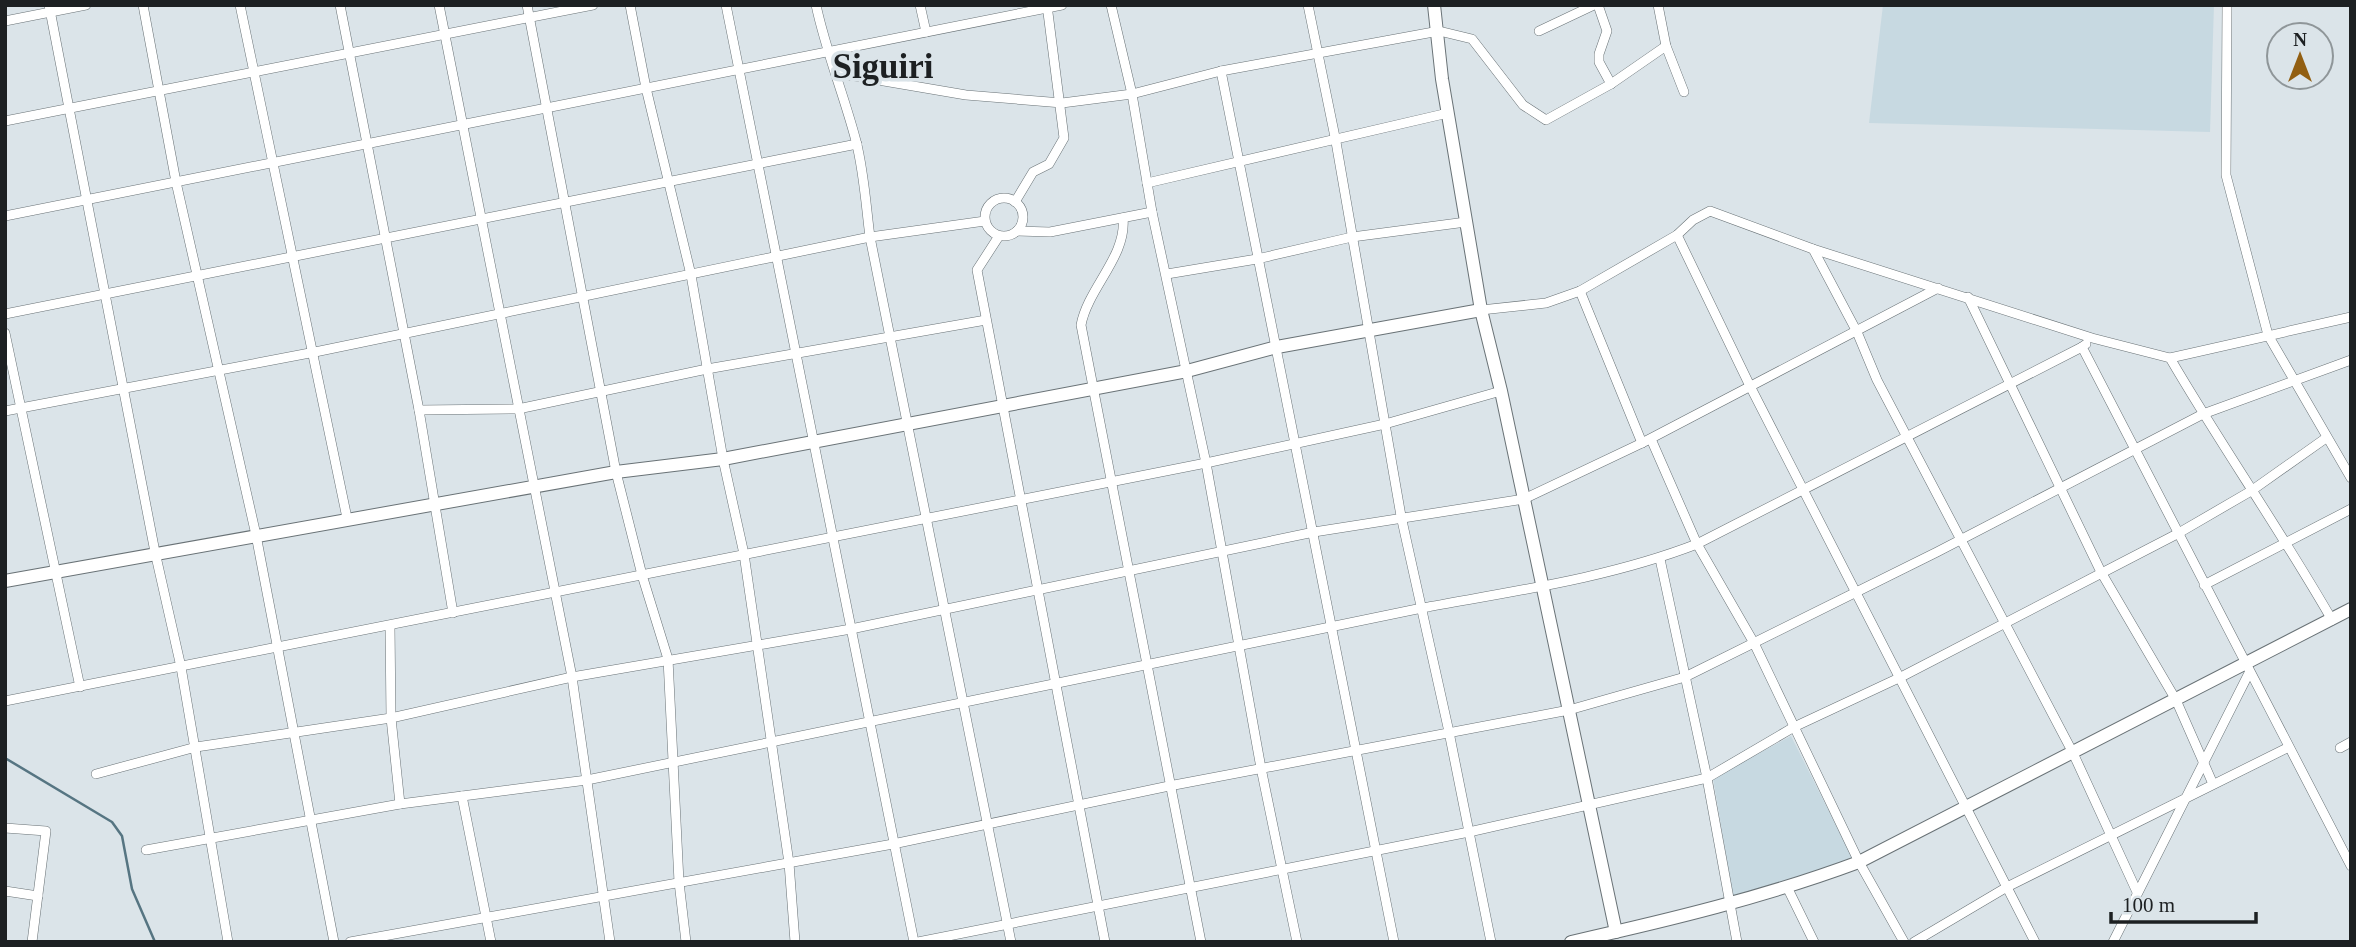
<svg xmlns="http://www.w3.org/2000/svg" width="2356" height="947" viewBox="0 0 2356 947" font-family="Georgia,serif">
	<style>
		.built { fill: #c7d9e1 }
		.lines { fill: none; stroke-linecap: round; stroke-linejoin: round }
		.stream { stroke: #567582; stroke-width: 2.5 }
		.street-casing { stroke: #697276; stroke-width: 10 }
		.secondary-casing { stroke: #697276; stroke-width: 14 }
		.street { stroke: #fff; stroke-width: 9 }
		.secondary { stroke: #fff; stroke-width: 12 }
		.labels { text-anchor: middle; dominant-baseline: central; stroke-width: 7; stroke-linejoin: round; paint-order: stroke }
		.town-label { font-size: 35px; font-weight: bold; fill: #1d2022; stroke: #dbe4e9 }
	</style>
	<rect width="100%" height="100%" fill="#dbe4e9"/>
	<g class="built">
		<polygon points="1883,5 2214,5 2210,132 1869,123"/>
		<polygon points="1791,736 1853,859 1733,897 1713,778"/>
	</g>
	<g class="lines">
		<polyline class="stream" points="5,758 112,822 122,836 132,889 155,942"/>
		<defs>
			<g id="street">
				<polyline points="49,5 155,552 181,667 228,942"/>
				<polyline points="143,5 176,182 256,535 334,942"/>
				<polyline points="240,5 347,518"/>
				<polyline points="340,5 419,410 453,613"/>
				<polyline points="439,5 572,677 610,942"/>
				<polyline points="527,5 616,472 642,575 668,659 679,882 686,942"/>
				<polyline points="630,5 646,88 691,275 723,459 744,554 789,863 795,942"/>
				<polyline points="726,5 914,942"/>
				<path d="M816 5C826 52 844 95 856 141 864 172 866 206 870 237L1011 942"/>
				<polyline points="920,5 926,32"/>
				<polyline points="1111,5 1132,94 1152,212 1206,463 1261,768 1297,942"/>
				<polyline points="1308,5 1336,142 1401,516 1449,732 1491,942"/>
				<polyline points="1598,5 1607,31 1599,54 1599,62 1611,84"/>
				<polyline points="1658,5 1666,46 1684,92"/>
				<polyline points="2227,5 2226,175 2268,335 2351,478"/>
				<polyline points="5,21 86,5"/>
				<polyline points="1539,31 1594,5"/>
				<polyline points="1221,71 1394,942"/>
				<polyline points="837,73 966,95 1062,103 1132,94 1221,71 1439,31 1472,39 1523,105 1546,120 1611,84 1666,46"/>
				<polyline points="5,121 593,5"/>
				<polyline points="1147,183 1448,113"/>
				<circle cx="1004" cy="217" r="19"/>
				<polyline points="1015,202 1033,172 1049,164 1064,138 1047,5"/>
				<polyline points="5,216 1062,5"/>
				<path d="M1123 218C1127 256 1088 288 1081 325L1201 942"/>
				<polyline points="1017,231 1050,232 1152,212"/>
				<polyline points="1677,235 1750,386 2035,942"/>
				<polyline points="999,236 977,270 1105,942"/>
				<polyline points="1813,249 1857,332 1877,380 2073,753 2137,892"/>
				<polyline points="1167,274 1257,259 1352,237 1466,222"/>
				<polyline points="1580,291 1642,443"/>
				<polyline points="1968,297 2101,572 2176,700 2213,784"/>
				<polyline points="1481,310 1546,303 1580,291 1677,235 1693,220 1710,211 1813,249 2092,338 2170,358 2351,317"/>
				<polyline points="5,314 857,144"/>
				<polyline points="5,333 80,687"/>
				<polyline points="2086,344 2082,347 2351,866"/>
				<path d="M2170 358C2222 447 2281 531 2332 620"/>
				<polyline points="419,410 518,409 707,369 986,320"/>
				<polyline points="5,411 315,352 870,237 985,221"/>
				<polyline points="1651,439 1697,544 1754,643 1859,862 1904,942"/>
				<polyline points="1660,559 1707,778 1737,942"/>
				<polyline points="2204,585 2351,509"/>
				<polyline points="390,626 391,718 400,804"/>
				<polyline points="5,701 1206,463 1385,424 1501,391"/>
				<polyline points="2340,748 2351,742"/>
				<polyline points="96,774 196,747 391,718 572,677 851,629 1314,532 1524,499 1642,443 1938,288"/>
				<polyline points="462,796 491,942"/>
				<polyline points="5,828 46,831 32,942"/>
				<path d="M146 850 400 804 587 780 1422 608C1514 591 1609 578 1697 544L2082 347"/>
				<polyline points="1788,889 1814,942"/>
				<polyline points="5,891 38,896"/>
				<polyline points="350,942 893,844 1169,786 1569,710 1685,677 1937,552 2203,414 2351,360"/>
				<polyline points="918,942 1469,832 1707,778 1794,727 1901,677 2177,534 2251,491 2326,438"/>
				<polyline points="1914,942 2007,887 2287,748"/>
				<polyline points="2113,942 2249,673"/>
			</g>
			<g id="secondary">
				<polyline points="1434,5 1442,79 1481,310 1501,391 1616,932"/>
				<polyline points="5,581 616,472 723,459 1187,371 1277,347 1481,310"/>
				<path d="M1571 942C1669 920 1765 897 1859 862L2351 609"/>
			</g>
		</defs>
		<use href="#street" class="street-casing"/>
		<use href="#secondary" class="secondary-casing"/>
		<use href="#street" class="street"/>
		<use href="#secondary" class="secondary"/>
	</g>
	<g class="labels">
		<g class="town-label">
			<text x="883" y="66">Siguiri</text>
		</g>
	</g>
	<rect width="2356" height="947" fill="none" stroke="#1d2022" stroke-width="14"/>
	<g transform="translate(2300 56)"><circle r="33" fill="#dbe4e9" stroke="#8f9699" stroke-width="2"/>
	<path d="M0-5L12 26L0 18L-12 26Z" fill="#925f12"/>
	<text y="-10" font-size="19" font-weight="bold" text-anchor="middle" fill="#1d2022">N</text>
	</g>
	<path d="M2111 912v10h145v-10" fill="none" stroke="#1d2022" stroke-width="3.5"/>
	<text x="2122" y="912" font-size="21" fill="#1d2022" stroke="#dbe4e9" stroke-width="5" paint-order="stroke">100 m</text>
</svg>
